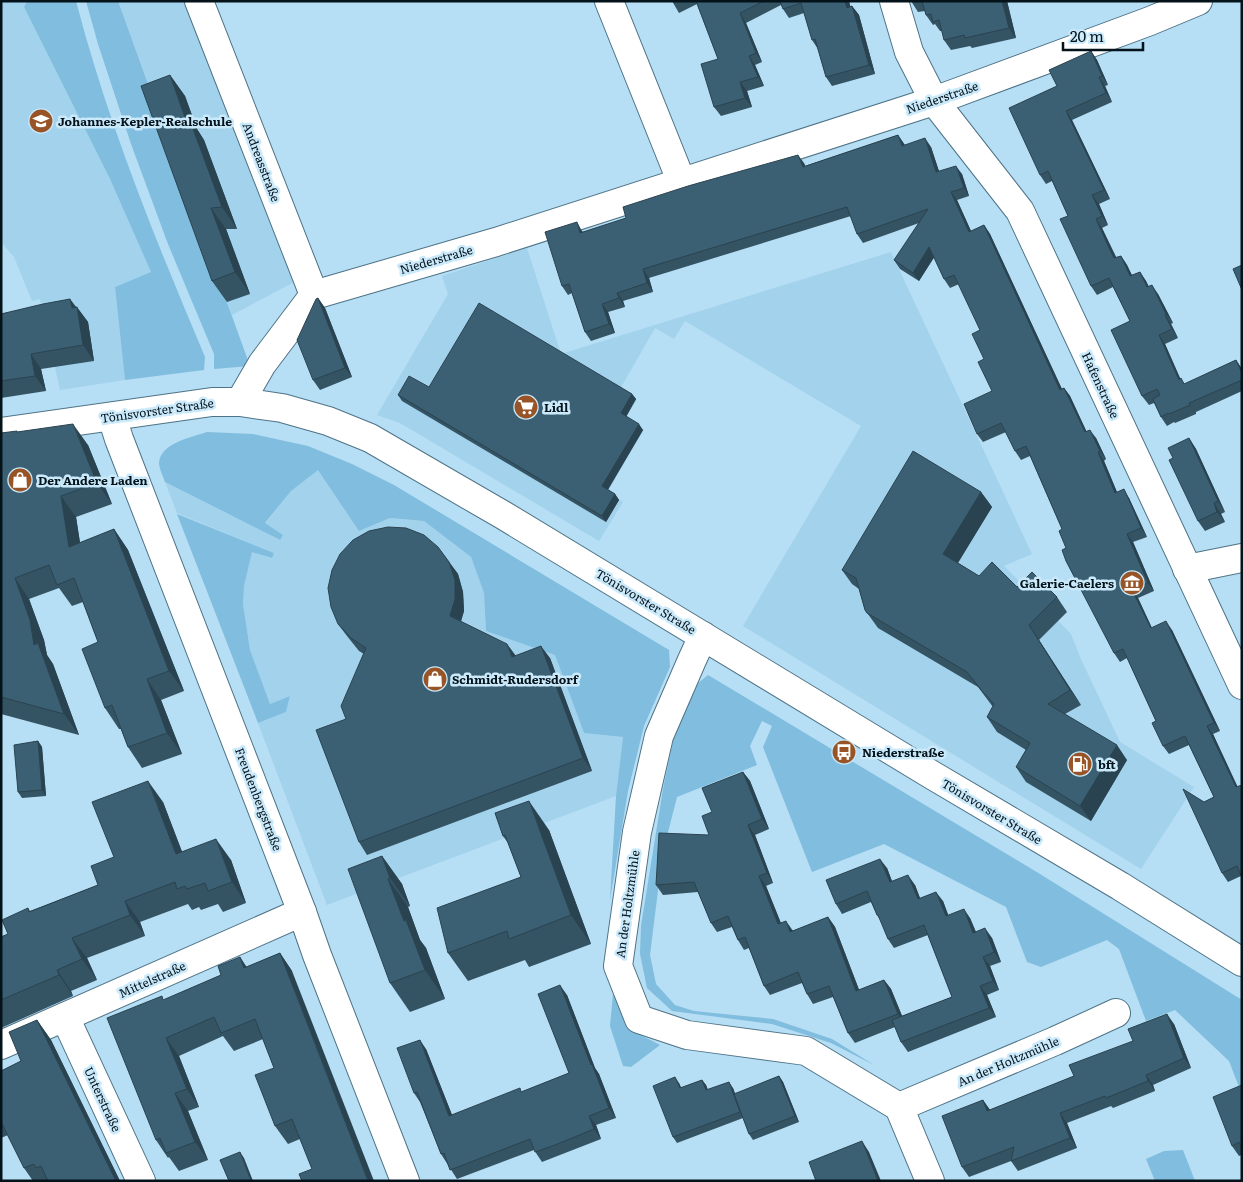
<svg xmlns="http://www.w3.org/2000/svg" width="1243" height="1182" viewBox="0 0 1243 1182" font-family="Literata,serif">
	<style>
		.built { fill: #a3d2ec }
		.green { fill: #80bdde }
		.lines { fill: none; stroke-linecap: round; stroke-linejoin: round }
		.street-casing { stroke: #4e7386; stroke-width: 30 }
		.secondary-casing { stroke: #4e7386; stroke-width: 30 }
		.street { stroke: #fff; stroke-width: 28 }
		.secondary { stroke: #fff; stroke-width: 28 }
		.wall { fill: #345363 }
		.shaded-wall { fill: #2a4350 }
		.building { fill: #3c6073; stroke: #2a4350 }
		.labels { text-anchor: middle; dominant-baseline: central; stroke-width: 5; stroke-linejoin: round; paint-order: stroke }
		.street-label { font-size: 12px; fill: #04121a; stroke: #caeafb }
		.poi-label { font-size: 12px; font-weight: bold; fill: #04121a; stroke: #caeafb; text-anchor: start }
	</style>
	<rect width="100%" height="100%" fill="#b6def4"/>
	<g class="built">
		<polygon points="1,1 27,1 24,7 110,179 151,272 115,287 125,380 60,390 40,299 32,301 14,257 1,242"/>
		<polygon points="118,1 190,1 300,279 232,315"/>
		<polygon points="527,248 561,354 891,252 1032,554 1004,566 1071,634 1080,657 1120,742 1194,787 1141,869 743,626 861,426 685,321 674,339 655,328 620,389 637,400 625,418 644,430 607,492 623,502 599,541 400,423 377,415 448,294 442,276"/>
		<polygon points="318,469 359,531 390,518 424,521 471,557 484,593 486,631 555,655 584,733 623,737 616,796 327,905 258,723 286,712 290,696 270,704 250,650 243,604 244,586 252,551 272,558 274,553 177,513 165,482 279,540 283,535 265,524 291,491"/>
	</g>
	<g class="green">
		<path d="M27 1H76C108 124 156 241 205 357L204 370 125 380 115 287 151 272 110 179 24 7Z"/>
		<polygon points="86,1 118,1 250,366 214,369 214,354 168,244 131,144 98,44"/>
		<path d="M207 432 253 434 308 446 352 464 394 485 669 650 670 667 644 726 628 791 610 900 616 796 623 737 584 733 555 655 486 631 484 593 471 557 424 521 390 518 359 531 318 470 291 491 265 523 283 535 280 540 165 482C163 476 159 468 159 463 160 443 192 437 207 432Z"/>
		<polygon points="177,514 274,553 272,558 252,552 244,586 243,604 250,650 270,704 290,696 286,712 258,723"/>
		<polygon points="708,675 1040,874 1242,1000 1242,1086 1239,1087 1229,1061 1175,1010 1146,1021 1119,949 1107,940 1041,967 1027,962 1006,907 884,844 812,872 763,747 772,726 762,721 750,746 757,765 677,797 665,844 661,866 650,955 656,984 675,1005 694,1011 773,1019 832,1039 874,1065 831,1043 772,1024 672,1011 647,988 640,954 641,926 663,789 674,735 697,684"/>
		<polygon points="613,994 635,1032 660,1045 631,1067 623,1066 610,1026"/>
		<polygon points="1183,1150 1195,1181 1155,1181 1146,1159 1164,1151"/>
	</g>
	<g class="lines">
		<defs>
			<g id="street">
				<polyline points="199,1 314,295"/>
				<polyline points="609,1 682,183"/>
				<polyline points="894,1 909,52 934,101 1020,211 1242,685"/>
				<polyline points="240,402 262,364 314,295 496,242 934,101 1150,21 1198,1"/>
				<polyline points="112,417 119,439 302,912 317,955 405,1181"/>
				<polyline points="1187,569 1242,558"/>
				<polyline points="703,636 692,660 659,736 637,832 618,966 639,1019 687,1035 806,1051 899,1107 930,1181"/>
				<polyline points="65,1017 141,1181"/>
				<polyline points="1,1045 302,912"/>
				<polyline points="899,1107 1055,1041 1116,1013"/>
			</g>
			<polyline id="secondary" points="1,432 212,402 240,402 282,408 328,421 370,438 503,515 932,775 1120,886 1242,962"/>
		</defs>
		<use href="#street" class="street-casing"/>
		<use href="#secondary" class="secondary-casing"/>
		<use href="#street" class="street"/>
		<use href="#secondary" class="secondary"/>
	</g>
	<g class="wall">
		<polygon points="672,1 849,1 850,7 852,6 859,15 875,74 832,86 826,77 818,49 812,40 804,13 789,18 783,9 781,5 746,23 762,62 755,65 764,86 747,91 752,107 721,116 714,107 718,59 697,4 679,13"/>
		<polygon points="911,1 1007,1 1016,38 972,48 970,46 951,50 944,40 942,31 940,31 935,24 933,25 926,15 925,11 918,12"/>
		<polygon points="1091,51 1097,60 1108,85 1105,86 1112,102 1072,120 1110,199 1099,204 1108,225 1102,228 1116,258 1121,256 1127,265 1132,275 1140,272 1146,281 1149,287 1158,294 1173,323 1171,324 1178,338 1165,344 1180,379 1185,384 1236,360 1242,369 1242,391 1196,412 1196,414 1175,423 1174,422 1167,426 1161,417 1154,403 1149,405 1142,396 1130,321 1113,287 1097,295 1091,286 1068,216 1052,181 1046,184 1040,175 1057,86"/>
		<polygon points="170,75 185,96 197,129 204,140 237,229 226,229 250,294 227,302 212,281"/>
		<polygon points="898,135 905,145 931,147 939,171 962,174 969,196 957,200 971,231 984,225 990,234 1062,389 1064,388 1070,396 1086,431 1096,438 1106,459 1104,461 1117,492 1129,498 1147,537 1133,542 1154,591 1138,598 1152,628 1172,630 1220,731 1213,734 1237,787 1241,876 1228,882 1222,873 1204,802 1214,797 1189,745 1169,754 1163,746 1156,721 1127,658 1120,662 1114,653 1066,548 1062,529 1030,456 1021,460 1015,451 1006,432 983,442 977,434 992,391 984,359 980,330 959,284 950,288 944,279 934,257 919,281 900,269 894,260 919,223 863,243 857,234 851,216 649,278 653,292 623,301 625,307 608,312 615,333 591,341 585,332 572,293 568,295 562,286 582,231 583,232 804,163 805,166"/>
		<polygon points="318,298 325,308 352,377 320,390 313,380"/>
		<polygon points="70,299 88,322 94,361 41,369 46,391 1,398 1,314"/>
		<polygon points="429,387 632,394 636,399 626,416 643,430 608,490 615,494 619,500 606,522 402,401 398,395"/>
		<polygon points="18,432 88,445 112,504 76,517 80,543 114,529 128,550 184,691 161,700 182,754 142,768 128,747 121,729 119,729 105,708 98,642 83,602 72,606 59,588 29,599 44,640 47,655 53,664 79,735 1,714 1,433"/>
		<polygon points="1189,438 1196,449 1225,512 1221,514 1225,522 1205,531 1198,521 1173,458"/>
		<polygon points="981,492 992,507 958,563 979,576 1017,587 1057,597 1067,612 1039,640 1081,705 1065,714 1127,760 1091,821 1026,782 1016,767 1026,750 997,732 987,717 993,707 978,687 878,628 865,610 859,589 852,584 842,570"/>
		<polygon points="438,547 458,574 463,592 464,611 461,622 515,656 550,658 592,771 367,855 359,842 346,719 364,654 359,651 347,636 338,624"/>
		<polygon points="38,741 42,747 46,796 22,798 18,792"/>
		<polygon points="743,772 750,781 769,829 755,835 773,883 766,886 781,923 793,931 828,917 835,927 859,990 884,980 891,989 902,1016 952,997 928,935 894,948 888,939 881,921 877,915 871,902 842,914 836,904 887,868 892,881 915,885 920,898 943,901 948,915 970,918 976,932 992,938 1001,962 990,966 999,990 987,995 996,1017 908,1052 901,1042 895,1027 855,1043 848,1033 833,997 813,1004 807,994 802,983 770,995 764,986 749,948 744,950 738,940 732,927 717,932 711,923 698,892 663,895 656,885 709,835 712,812"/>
		<polygon points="163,802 182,852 231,860 246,903 223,912 218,904 201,910 199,907 192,910 188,904 140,922 145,936 87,958 97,980 71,991 73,996 1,1028 1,937 8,934 28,908 30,911 98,885 114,857"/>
		<polygon points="495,813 549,830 591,944 529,967 525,960 468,981 448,953 521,877 508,843 503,836"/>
		<polygon points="382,856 402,884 410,906 408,907 420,940 426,948 445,999 410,1012 390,983"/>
		<polygon points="280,953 292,971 312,1169 300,1139 288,1144 275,1126 274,1068 263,1039 234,1051 223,1036 179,1056 199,1107 188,1111 208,1160 179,1171 169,1157 168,1158 156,1140 164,1000 221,975 240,957 246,967"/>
		<polygon points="567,995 595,1068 599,1074 616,1118 596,1125 601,1139 542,1162 534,1150 457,1179 441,1154 420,1102 414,1093 426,1049 452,1115 522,1092 569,1073"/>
		<polygon points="37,1020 51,1040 120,1181 33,1181 24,1168 8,1135 1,1138 1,1071 21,1061"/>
		<polygon points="1174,1024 1191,1068 1153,1085 1155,1091 1113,1108 1111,1106 1067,1123 1077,1148 1018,1171 1011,1161 969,1177 962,1167 983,1100 990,1110 1074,1076 1133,1041"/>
		<polygon points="779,1076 783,1082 799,1122 753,1140 749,1134 743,1118 677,1143 673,1137 679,1083 681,1088 702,1080 706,1085 708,1090 733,1088 735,1094"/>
		<polygon points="1242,1085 1242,1155 1239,1156 1232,1146"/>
	</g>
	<g class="shaded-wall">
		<polygon points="845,1 849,1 853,17 847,8"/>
		<polygon points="1002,1 1007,1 1016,38 1009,28"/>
		<polygon points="852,6 859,15 875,74 869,65"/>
		<polygon points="740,13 746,23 762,62 756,53"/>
		<polygon points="1091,51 1097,60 1108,85 1102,76"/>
		<polygon points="749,56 755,65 764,86 758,77"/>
		<polygon points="170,75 185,96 197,129 204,140 237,229 222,207 186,120"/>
		<polygon points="1099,77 1105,86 1112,102 1106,93"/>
		<polygon points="740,82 747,91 752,107 745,98"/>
		<polygon points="1066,111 1072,120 1110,199 1104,190"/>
		<polygon points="898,135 904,144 908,154 902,146"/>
		<polygon points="925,138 931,147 942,181 936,172"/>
		<polygon points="798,155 804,163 809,176 803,167"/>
		<polygon points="956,166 962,174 969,196 964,188"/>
		<polygon points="951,192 957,200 975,240 969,232"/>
		<polygon points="1092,195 1099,204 1108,225 1102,216"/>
		<polygon points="211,208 226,229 250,294 235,272"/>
		<polygon points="1096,219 1102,228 1121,267 1114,258"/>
		<polygon points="577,222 582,231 586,241 580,233"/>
		<polygon points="984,225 990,234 1066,398 1060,390"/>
		<polygon points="929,247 935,256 919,281 913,273"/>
		<polygon points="1121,256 1127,265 1136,285 1130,276"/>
		<polygon points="643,269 649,278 653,292 647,283"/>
		<polygon points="1140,272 1146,281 1153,296 1147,287"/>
		<polygon points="1152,285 1158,294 1173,323 1166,314"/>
		<polygon points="617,293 623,301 625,307 619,298"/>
		<polygon points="318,298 325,308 352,377 345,368"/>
		<polygon points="70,299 77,310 77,307 88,322 94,361 83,345 72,308"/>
		<polygon points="602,304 608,312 615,333 609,324"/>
		<polygon points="1165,315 1171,324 1178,338 1172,329"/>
		<polygon points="1159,335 1165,344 1185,389 1179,380"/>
		<polygon points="31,354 41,369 46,391 35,376"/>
		<polygon points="1236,360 1242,369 1242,373"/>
		<polygon points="1064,388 1070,396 1091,441 1085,432"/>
		<polygon points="632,394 636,399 625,419 621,413"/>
		<polygon points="73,424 88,445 112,504 97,483"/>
		<polygon points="639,424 643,430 606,492 602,486"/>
		<polygon points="1090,430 1096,438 1106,459 1100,451"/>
		<polygon points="1189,438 1196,449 1225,512 1218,501"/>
		<polygon points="1098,452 1104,461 1121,502 1115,493"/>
		<polygon points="1124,489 1129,498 1147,537 1141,528"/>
		<polygon points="981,492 992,507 954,569 943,554"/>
		<polygon points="615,494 619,500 606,522 602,516"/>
		<polygon points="61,496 76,517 84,568 69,547"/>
		<polygon points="1214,503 1221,514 1225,522 1217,512"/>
		<polygon points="114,529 128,550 184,691 169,671"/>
		<polygon points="1127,534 1133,542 1154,591 1148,583"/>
		<polygon points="449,562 458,574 463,592 464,611 458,629 450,616"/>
		<polygon points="15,578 29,599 44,640 47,655 53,664 79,735 64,714 34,645"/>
		<polygon points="1132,590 1138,598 1156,637 1151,628"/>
		<polygon points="1166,621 1172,630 1220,731 1214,723"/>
		<polygon points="1029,625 1039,640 1081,705 1070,690"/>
		<polygon points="507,644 516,656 512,657"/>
		<polygon points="541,646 550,658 592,771 583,758"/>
		<polygon points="147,679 161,700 182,754 167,733"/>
		<polygon points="1207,726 1213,734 1242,796 1236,787"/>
		<polygon points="38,741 42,747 46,796 42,790"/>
		<polygon points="1117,745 1127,760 1091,821 1080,806"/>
		<polygon points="743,772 750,781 769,829 762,819"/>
		<polygon points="148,781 163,802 191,875 176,854"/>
		<polygon points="529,801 549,830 591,944 571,915"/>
		<polygon points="748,825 755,835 773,883 767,873"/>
		<polygon points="216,839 231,860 246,903 232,882"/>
		<polygon points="382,856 402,884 410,906 390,878"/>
		<polygon points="880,859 887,868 896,892 890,882"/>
		<polygon points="908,875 915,885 924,909 918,899"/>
		<polygon points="759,876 766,886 785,934 778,924"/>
		<polygon points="388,879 408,907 420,940 426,948 445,999 425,970 404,921"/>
		<polygon points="936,892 943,901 952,925 946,916"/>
		<polygon points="125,901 140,922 145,936 130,915"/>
		<polygon points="964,909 970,918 980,942 973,933"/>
		<polygon points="828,917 835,927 863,1000 856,991"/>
		<polygon points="786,921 793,931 790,932"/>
		<polygon points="985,928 992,938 1001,962 994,952"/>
		<polygon points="72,938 87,958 97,980 82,959"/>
		<polygon points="280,953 292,971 374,1181 368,1181"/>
		<polygon points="240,957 252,975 244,968"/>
		<polygon points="983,957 990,966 999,990 993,981"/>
		<polygon points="57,970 71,991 73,996 59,975"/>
		<polygon points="884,980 891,989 905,1023 898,1014"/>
		<polygon points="560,985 567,995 595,1068 599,1074 616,1118 609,1108 591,1065"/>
		<polygon points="980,986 987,995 996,1017 989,1008"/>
		<polygon points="1167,1014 1174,1024 1191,1068 1184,1058"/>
		<polygon points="37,1020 51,1040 120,1181 115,1181"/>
		<polygon points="166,1038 179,1056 199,1107 187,1089"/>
		<polygon points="420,1040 426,1049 456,1125 449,1116"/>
		<polygon points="1146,1075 1153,1085 1155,1091 1148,1081"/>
		<polygon points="779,1076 783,1082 799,1122 795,1116"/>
		<polygon points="675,1077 679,1083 684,1094 680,1088"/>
		<polygon points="702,1080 706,1085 710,1096 706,1090"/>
		<polygon points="729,1082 733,1088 744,1117 740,1112"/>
		<polygon points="175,1093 188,1111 208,1160 195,1142"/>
		<polygon points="983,1100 990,1110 987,1111"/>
		<polygon points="1060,1113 1067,1123 1077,1148 1070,1138"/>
		<polygon points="589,1116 596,1125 601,1139 594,1129"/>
		<polygon points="862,1141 869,1152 881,1181 878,1181"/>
		<polygon points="240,1152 244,1158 253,1181 251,1181"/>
	</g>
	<g class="building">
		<polygon points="696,1 764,1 740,13 756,53 749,56 758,77 740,82 745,98 714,107 701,64 718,59"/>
		<polygon points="780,1 845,1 847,8 852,6 869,65 826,77 815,39 812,40 801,3 783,9"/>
		<polygon points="922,1 1002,1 1009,28 965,38 964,35 944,40 939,20 933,22 931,14 926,15"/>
		<polygon points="1091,51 1102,76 1099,77 1106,93 1066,111 1104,190 1092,195 1102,216 1096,219 1105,239 1114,258 1121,256 1130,276 1140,272 1147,287 1152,285 1166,314 1165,315 1172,329 1159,335 1179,380 1181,378 1184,384 1236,360 1242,373 1242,380 1189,403 1190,405 1169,414 1168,413 1161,417 1153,399 1160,395 1157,389 1142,396 1111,330 1130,321 1109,278 1091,286 1060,219 1068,216 1048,171 1040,175 1009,108 1057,86 1049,70"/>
		<polygon points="170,75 186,120 189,118 222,207 211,208 235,272 212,281 141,86"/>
		<polygon points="898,135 902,146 925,138 936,172 956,166 964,188 951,192 969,232 984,225 1060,390 1064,388 1085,432 1090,430 1100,451 1098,452 1115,493 1124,489 1129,500 1141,528 1127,534 1148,583 1132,590 1151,628 1166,621 1214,723 1207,726 1236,787 1242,785 1242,878 1237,866 1222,873 1183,789 1204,802 1214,797 1185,736 1163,746 1152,723 1156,721 1123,649 1114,653 1066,561 1062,550 1066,548 1059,531 1062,529 1026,446 1015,451 1001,423 977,434 964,404 992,391 978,362 984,359 972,334 980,330 954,275 944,279 929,247 913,273 894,260 928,209 857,234 847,207 643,269 647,283 617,293 619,298 602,304 609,324 585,332 569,284 562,286 545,232 577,222 580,233 626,218 623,207 688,186 798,155 803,167"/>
		<polygon points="1242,265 1242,290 1233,269"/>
		<polygon points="318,298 345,368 313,380 297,340 316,299"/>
		<polygon points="70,299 72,308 77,307 83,345 31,354 35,376 1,381 1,314 43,304"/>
		<polygon points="479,303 632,394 621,413 639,424 602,486 615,494 602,516 398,395 409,376 429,387"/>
		<polygon points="73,424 97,483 61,496 69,547 114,529 169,671 147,679 167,733 128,747 112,705 105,708 82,649 98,642 74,578 57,585 49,565 15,578 30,620 34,645 38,643 64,714 1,697 1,433 17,431 17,432"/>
		<polygon points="1189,438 1218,501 1214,503 1217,512 1198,521 1169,460 1173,458 1168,448"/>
		<polygon points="913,451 981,492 943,554 979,576 992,562 1017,587 1032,572 1057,597 1029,625 1070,690 1048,704 1117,745 1080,806 1016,767 1030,743 987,717 994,704 982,691 967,672 867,613 865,610 856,578 842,570"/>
		<polygon points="388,527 406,528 424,535 438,547 449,562 455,580 455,599 450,616 507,644 512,657 541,646 583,758 359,842 316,730 346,719 341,706 366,648 351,638 338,624 331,607 328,588 332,570 340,554 353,540 369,531"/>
		<polygon points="38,741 42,790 18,792 14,745"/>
		<polygon points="743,772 762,819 748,825 767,873 759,876 778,924 786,921 790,932 828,917 856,991 884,980 898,1014 848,1033 829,986 807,994 798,972 764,986 745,937 738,940 728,916 711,923 694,882 656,885 659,833 709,835 702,816 712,812 702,788"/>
		<polygon points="148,781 176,854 216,839 232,882 208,891 205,883 187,889 185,886 177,889 175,882 125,901 130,915 72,938 82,959 57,970 59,975 1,1000 1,937 8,934 2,920 28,908 29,912 98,885 91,866 114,857 92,802"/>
		<polygon points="529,801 571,915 509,939 507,931 448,953 437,908 521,877 505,835 503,836 495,813"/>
		<polygon points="382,856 390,878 388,879 404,921 406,920 425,970 390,983 348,869"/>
		<polygon points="880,859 890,882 908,875 918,899 936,892 946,916 964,909 973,933 985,928 994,952 983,957 993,981 980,986 989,1008 901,1042 892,1020 952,997 924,925 888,939 878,915 877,915 867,891 836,904 826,880"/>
		<polygon points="280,953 368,1181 302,1181 299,1174 312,1169 292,1119 275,1126 255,1075 274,1068 255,1019 221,1033 214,1017 166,1038 187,1089 175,1093 195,1142 166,1153 160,1138 156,1140 107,1018 162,996 163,1000 221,975 218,966 240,957 244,968"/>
		<polygon points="560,985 591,1065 592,1064 609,1108 589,1116 594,1129 555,1145 535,1152 530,1139 450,1170 444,1153 441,1154 417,1092 414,1093 397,1048 420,1040 449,1116 520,1088 521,1092 569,1073 538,994"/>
		<polygon points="1167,1014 1184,1058 1146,1075 1148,1081 1106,1098 1105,1096 1060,1113 1070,1138 1011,1161 1014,1147 962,1167 942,1116 983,1100 987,1111 1074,1076 1069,1065 1133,1041 1128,1029"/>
		<polygon points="37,1020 115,1179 115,1181 48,1181 41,1166 36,1168 34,1164 24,1168 1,1122 1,1071 21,1061 9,1032"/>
		<polygon points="779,1076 795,1116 749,1134 734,1094"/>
		<polygon points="675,1077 680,1088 702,1080 706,1090 729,1082 740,1112 673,1137 653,1086"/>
		<polygon points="1242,1085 1242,1149 1239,1142 1232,1146 1213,1097"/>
		<polygon points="862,1141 878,1181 816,1181 809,1162"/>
		<polygon points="240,1152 251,1181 229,1181 220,1160"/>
	</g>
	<defs>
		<symbol id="school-disc" viewBox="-11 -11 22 22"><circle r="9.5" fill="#985426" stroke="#caeafb"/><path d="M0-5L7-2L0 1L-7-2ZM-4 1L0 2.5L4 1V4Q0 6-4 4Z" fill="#fff"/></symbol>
		<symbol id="supermarket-disc" viewBox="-11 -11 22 22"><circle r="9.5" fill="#985426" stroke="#caeafb"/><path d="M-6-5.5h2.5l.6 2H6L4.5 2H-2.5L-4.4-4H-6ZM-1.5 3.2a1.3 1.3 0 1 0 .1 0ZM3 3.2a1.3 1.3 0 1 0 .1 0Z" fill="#fff"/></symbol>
		<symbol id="shop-disc" viewBox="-11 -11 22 22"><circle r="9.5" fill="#985426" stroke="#caeafb"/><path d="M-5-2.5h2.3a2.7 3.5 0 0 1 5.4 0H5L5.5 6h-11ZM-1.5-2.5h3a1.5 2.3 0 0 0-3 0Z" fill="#fff"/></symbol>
		<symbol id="museum-disc" viewBox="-11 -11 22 22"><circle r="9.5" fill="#985426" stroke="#caeafb"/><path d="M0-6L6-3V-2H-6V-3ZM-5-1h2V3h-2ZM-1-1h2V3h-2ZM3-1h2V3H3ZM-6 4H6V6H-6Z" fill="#fff"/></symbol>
		<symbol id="bus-disc" viewBox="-11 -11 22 22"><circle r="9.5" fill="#985426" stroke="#caeafb"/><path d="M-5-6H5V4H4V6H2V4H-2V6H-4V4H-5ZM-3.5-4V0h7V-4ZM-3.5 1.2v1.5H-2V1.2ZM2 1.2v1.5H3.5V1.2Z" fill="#fff"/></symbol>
		<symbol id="fuel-disc" viewBox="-11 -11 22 22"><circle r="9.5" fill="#985426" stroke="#caeafb"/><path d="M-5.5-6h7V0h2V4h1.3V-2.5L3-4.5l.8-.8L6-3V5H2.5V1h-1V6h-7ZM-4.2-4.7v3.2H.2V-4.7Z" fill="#fff"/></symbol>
	</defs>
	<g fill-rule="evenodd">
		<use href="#school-disc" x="27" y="107" width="28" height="28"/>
		<use href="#supermarket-disc" x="512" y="393" width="28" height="28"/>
		<use href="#shop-disc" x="6" y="466" width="28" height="28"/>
		<use href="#museum-disc" x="1118" y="569" width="28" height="28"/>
		<use href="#shop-disc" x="421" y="665" width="28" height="28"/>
		<use href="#bus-disc" x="830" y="738" width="28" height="28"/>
		<use href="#fuel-disc" x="1066" y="750" width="28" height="28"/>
	</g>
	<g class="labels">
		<g class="street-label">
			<text transform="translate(942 97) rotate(-19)">Niederstraße</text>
			<text transform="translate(262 162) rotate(69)">Andreasstraße</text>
			<text transform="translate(436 259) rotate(-16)">Niederstraße</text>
			<text transform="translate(1101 385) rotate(65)">Hafenstraße</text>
			<text transform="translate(157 410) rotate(-8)">Tönisvorster Straße</text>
			<text transform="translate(646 601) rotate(31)">Tönisvorster Straße</text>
			<text transform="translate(259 799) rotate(69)">Freudenbergstraße</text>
			<text transform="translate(992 811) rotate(31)">Tönisvorster Straße</text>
			<text transform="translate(627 904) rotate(-82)">An der Holtzmühle</text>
			<text transform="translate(152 979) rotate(-24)">Mittelstraße</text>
			<text transform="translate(1008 1061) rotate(-23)">An der Holtzmühle</text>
			<text transform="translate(103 1099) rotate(65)">Unterstraße</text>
		</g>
		<g class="poi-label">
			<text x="58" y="121">Johannes-Kepler-Realschule</text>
			<text x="544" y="407">Lidl</text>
			<text x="38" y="480">Der Andere Laden</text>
			<text x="1114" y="583" text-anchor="end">Galerie-Caelers</text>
			<text x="452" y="679">Schmidt-Rudersdorf</text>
			<text x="862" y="752">Niederstraße</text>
			<text x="1098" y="764">bft</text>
		</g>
	</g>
	<rect width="1243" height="1182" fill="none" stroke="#04121a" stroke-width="5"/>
	<path d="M1063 42v8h80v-8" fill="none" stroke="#04121a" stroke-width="2.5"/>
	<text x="1070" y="42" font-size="15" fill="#04121a" stroke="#caeafb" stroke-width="4" paint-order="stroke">20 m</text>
</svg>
